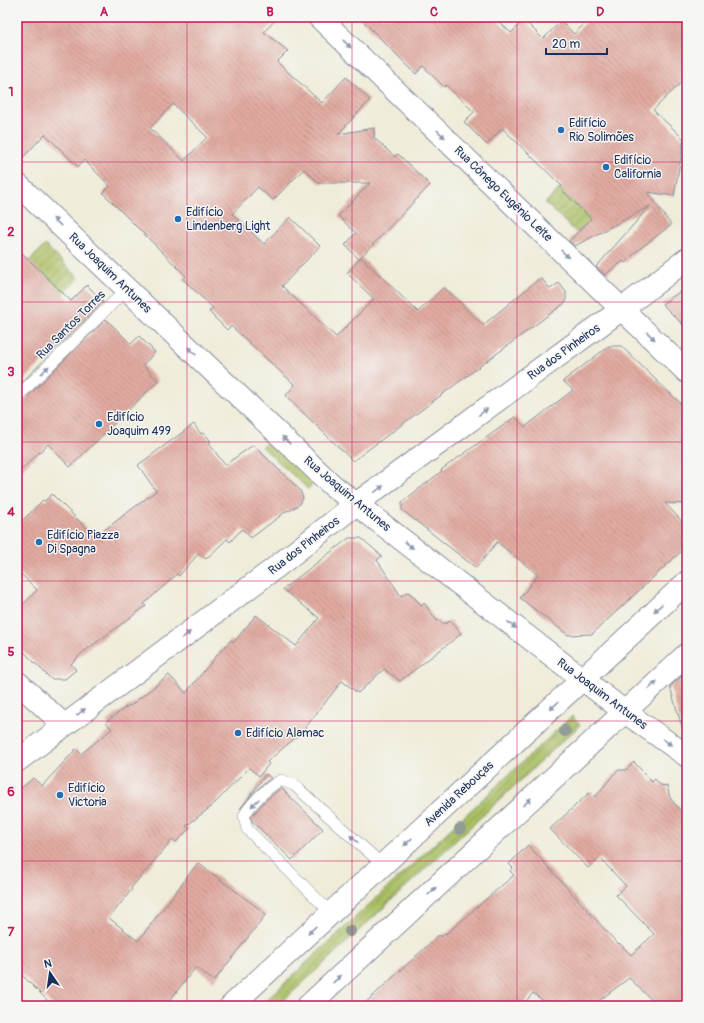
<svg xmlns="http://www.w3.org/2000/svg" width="704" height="1023" viewBox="0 0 704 1023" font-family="Pangolin,sans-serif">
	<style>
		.park { fill: url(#park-crowns); stroke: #627660 }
		.garden { fill: url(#garden-furrows); stroke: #627660 }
		.building { fill: url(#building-back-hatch); fill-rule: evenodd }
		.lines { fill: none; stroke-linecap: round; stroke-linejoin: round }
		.lane-casing { stroke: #858e9c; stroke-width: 12 }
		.street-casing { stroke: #858e9c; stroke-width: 24 }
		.secondary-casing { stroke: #858e9c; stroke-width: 24 }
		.primary-casing { stroke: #858e9c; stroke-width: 24 }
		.lane { stroke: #fff; stroke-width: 11 }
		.street { stroke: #fff; stroke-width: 22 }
		.secondary { stroke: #fff; stroke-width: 22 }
		.primary { stroke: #fff; stroke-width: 22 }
		.tree { fill: #929c96 }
		.oneway { fill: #8d97ae }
		.grid { fill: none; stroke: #c2185b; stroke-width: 1; stroke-opacity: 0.55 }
		.poi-dot { fill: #1f6fb2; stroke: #f6f6f2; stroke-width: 1.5 }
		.labels { text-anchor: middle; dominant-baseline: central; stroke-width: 3; stroke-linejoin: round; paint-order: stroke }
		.poi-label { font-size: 12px; fill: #1b2f5e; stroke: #f6f6f2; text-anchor: start }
		.street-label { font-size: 12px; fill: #1b2f5e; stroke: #f6f6f2 }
		.neatline { fill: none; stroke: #c2185b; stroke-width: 1.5 }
		.grid-label { font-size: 13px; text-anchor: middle; font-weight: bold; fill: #c2185b }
	</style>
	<defs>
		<pattern id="park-crowns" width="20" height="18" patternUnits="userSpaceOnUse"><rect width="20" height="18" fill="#a8bd61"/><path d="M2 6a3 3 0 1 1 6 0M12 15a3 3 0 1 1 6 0" fill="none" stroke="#889a53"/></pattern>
		<pattern id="garden-furrows" width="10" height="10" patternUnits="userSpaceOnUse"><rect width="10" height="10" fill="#a8bd61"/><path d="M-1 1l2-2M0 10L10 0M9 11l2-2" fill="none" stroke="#889a53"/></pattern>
		<pattern id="building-back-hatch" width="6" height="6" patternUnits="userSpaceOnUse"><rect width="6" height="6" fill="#e1aaa0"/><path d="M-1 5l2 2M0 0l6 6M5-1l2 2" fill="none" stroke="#b68b86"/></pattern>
	</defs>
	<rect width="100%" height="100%" fill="#f6f6f2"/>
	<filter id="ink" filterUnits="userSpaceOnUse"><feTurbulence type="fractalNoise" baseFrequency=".025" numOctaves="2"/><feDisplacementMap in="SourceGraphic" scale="8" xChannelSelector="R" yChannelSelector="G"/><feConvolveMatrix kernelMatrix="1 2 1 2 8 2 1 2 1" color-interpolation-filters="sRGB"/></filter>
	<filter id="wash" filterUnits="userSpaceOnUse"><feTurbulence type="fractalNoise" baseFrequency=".012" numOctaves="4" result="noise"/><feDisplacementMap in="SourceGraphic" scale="16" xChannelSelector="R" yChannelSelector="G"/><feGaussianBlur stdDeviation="0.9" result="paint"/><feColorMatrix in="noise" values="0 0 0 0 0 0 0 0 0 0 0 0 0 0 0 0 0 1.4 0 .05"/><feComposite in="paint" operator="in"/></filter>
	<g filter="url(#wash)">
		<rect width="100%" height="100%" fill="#efecd9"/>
		<polygon class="park" points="270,439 315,481 308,489 262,447"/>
		<g class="garden">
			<polygon points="560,188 591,219 577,233 545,203"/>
			<path d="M45 245 79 278 61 296C52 282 42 272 27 263Z"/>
			<polygon points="572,716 580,725 278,1006 260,1006"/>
		</g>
		<g id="blocks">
			<g class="building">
				<path d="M17 17H106L113 24 119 17H278L264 32 288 51 277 62 322 103 346 77 370 100 338 134 374 128V138L395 157 398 154 430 185 359 259 345 245 356 233 338 216 370 183H319L304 169 273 200 258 187 232 214 264 244 290 217 320 246 282 286 336 337 374 299 347 273 361 257 418 312 444 287 483 325 539 279H542L550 289 559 283 566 292V302L353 461 287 397 286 395 295 385 231 326 227 330 209 312 213 308 183 279 186 276 103 193 110 186 84 160 78 167 45 134 17 164V90L23 84 17 79ZM173 104 207 137 184 161 150 128Z"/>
				<polygon points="359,17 494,17 511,33 524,20 543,39 561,21 574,34 592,17 687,17 687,77 653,110 684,139 674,196 648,192 671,225 638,250 625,263 623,261 605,275 596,267 650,206 575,246 569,241 591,219 560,188 562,186 502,128 487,145 464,122 474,112 446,85 444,87 423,66 416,74"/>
				<polygon points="17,248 71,301 87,285 103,302 17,387"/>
				<polygon points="687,287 687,329 662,304"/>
				<polygon points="106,319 131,344 139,336 155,352 143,365 158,381 70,467 48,444 17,474 17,404 22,402"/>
				<polygon points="609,346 621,346 687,410 687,504 665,503 687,527 687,546 592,634 568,635 520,598 538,575 497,542 476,568 402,510 402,502 442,471 441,470 515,417 525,427 573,390 563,381"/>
				<polygon points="194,424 200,433 205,434 210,440 210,445 225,465 253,445 300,490 303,498 300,504 289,511 288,510 251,538 242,529 230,542 227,539 206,559 199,553 179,576 177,574 144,604 146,606 82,653 71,664 76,670 65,679 51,679 17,645 17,611 37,590 17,570 17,526 43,500 45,501 52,494 95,537 156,491 138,465"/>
				<polygon points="349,538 361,538 382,556 377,560 401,596 407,592 410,593 422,606 424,603 437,621 439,620 442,624 445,622 446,624 450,620 461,634 400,681 384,669 358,693 342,681 302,732 267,762 269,764 259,776 249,768 212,806 186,826 189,829 176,842 173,839 131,888 132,889 109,918 138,941 198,863 266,914 214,981 196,967 165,1006 53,1006 17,970 17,792 33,778 42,786 76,749 81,754 112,729 106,722 129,705 130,706 169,675 186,693 222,649 223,649 231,640 234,642 256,615 296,646 319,618 283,589"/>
				<polygon points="687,671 687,729 683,730 670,687"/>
				<polygon points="634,762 652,782 655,779 660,785 667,786 670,798 687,818 687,1006 658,1006 629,978 592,1006 550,1006 533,993 522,1006 362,1006 439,935 441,937 445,933 446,934 514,875 510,871 513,868 509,864 528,845 618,944 619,943 631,955 654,934 616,895 626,886 600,858 588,868 550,829 590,792 595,797 614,774 619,770 626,770"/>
				<polygon points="266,774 271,778 255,791 240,809"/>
				<polygon points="281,788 323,829 292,860 252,821 251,817 265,801"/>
			</g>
		</g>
	</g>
	<g filter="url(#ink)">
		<use href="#blocks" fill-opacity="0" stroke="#858e9c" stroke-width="1"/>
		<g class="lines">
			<defs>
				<g id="lane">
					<polyline points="17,397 127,289"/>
					<path d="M331 913 247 829 244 816C251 803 268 787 281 780L294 785 383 865"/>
				</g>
				<g id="street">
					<polyline points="319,17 687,372"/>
					<polyline points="17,184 332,485 356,504"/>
					<polyline points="17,682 64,725"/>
				</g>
				<g id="secondary">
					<polyline points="356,504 625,712 687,756"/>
					<polyline points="17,761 275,568 356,504 622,309 687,259"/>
				</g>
				<g id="primary">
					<polyline points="231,1006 687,582"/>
					<polyline points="308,1006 687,654"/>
				</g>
			</defs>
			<use href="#lane" class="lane-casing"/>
			<use href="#street" class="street-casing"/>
			<use href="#secondary" class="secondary-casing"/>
			<use href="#primary" class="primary-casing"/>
			<use href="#lane" class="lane"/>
			<use href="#street" class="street"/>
			<use href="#secondary" class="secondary"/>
			<use href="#primary" class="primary"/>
		</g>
		<g class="tree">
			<circle cx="565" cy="731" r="6"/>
			<circle cx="460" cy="829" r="6"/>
			<circle cx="350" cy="931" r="6"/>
		</g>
		<defs><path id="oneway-solid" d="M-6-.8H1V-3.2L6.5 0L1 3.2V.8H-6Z"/></defs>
		<g class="oneway">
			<use href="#oneway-solid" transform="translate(347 44) rotate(44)"/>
			<use href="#oneway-solid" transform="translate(441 134) rotate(44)"/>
			<use href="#oneway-solid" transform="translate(57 222) rotate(-136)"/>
			<use href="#oneway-solid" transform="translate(565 254) rotate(44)"/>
			<use href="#oneway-solid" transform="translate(651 336) rotate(44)"/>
			<use href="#oneway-solid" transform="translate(192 351) rotate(-136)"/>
			<use href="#oneway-solid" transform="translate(45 370) rotate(-45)"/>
			<use href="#oneway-solid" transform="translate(483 412) rotate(-36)"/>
			<use href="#oneway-solid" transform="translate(286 440) rotate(-136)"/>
			<use href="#oneway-solid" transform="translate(379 489) rotate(-36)"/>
			<use href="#oneway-solid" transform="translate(409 545) rotate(38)"/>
			<use href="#oneway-solid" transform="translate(658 608) rotate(137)"/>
			<use href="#oneway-solid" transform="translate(512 625) rotate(38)"/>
			<use href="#oneway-solid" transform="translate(186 635) rotate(-37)"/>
			<use href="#oneway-solid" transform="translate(653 685) rotate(-43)"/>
			<use href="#oneway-solid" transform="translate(554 706) rotate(137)"/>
			<use href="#oneway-solid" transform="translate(81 712) rotate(-37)"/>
			<use href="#oneway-solid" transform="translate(667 742) rotate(36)"/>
			<use href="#oneway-solid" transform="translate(527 802) rotate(-43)"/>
			<use href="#oneway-solid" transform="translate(255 803) rotate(136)"/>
			<use href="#oneway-solid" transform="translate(354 839) rotate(-138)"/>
			<use href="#oneway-solid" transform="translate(408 842) rotate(137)"/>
			<use href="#oneway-solid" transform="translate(432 891) rotate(-43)"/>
			<use href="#oneway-solid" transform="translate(312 930) rotate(137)"/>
			<use href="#oneway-solid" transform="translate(337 979) rotate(-43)"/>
		</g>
	</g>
	<path class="grid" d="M187 17V1006M352 17V1006M517 17V1006M17 162H687M17 302H687M17 442H687M17 581H687M17 721H687M17 861H687"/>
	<g class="poi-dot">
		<circle cx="561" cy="130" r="4"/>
		<circle cx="606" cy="167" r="4"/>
		<circle cx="178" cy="219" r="4"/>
		<circle cx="99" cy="424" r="4"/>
		<circle cx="39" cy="542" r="4"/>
		<circle cx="238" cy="733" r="4"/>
		<circle cx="60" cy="795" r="4"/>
	</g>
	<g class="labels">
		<g class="poi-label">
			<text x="569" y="123">Edifício<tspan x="569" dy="14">Rio Solimões</tspan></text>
			<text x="614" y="160">Edifício<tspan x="614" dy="14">California</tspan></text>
			<text x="186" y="212">Edifício<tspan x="186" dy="14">Lindenberg Light</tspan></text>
			<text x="107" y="417">Edifício<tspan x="107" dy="14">Joaquim 499</tspan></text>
			<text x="47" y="535">Edifício Piazza<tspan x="47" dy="14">Di Spagna</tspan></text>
			<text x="246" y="733">Edifício Alamac</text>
			<text x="68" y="788">Edifício<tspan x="68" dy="14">Victoria</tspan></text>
		</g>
		<g class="street-label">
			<text transform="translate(503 194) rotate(44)">Rua Cônego Eugênio Leite</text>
			<text transform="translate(110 273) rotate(44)">Rua Joaquim Antunes</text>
			<text transform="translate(71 325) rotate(-45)">Rua Santos Torres</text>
			<text transform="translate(564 352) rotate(-36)">Rua dos Pinheiros</text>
			<text transform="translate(347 494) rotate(40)">Rua Joaquim Antunes</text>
			<text transform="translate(304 546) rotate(-38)">Rua dos Pinheiros</text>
			<text transform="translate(602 694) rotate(37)">Rua Joaquim Antunes</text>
			<text transform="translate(459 794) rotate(-43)">Avenida Rebouças</text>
		</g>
	</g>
	<rect width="704" height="1023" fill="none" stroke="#f6f6f2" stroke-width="44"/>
	<g transform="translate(50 973) rotate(347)" stroke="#f6f6f2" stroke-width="3" paint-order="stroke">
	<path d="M0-3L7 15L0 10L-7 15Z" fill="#1b2f5e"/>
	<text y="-6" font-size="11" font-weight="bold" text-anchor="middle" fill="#1b2f5e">N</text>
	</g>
	<path d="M546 48v6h61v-6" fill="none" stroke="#1b2f5e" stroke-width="2"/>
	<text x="552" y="48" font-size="12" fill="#1b2f5e" stroke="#f6f6f2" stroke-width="3" paint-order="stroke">20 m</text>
	<rect x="22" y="22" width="660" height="979" class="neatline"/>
	<g class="grid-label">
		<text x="104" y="16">A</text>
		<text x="270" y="16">B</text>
		<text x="434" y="16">C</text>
		<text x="600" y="16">D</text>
		<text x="11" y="96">1</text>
		<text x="11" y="236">2</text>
		<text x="11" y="376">3</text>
		<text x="11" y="516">4</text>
		<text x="11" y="656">5</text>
		<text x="11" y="796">6</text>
		<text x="11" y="936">7</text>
	</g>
</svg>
